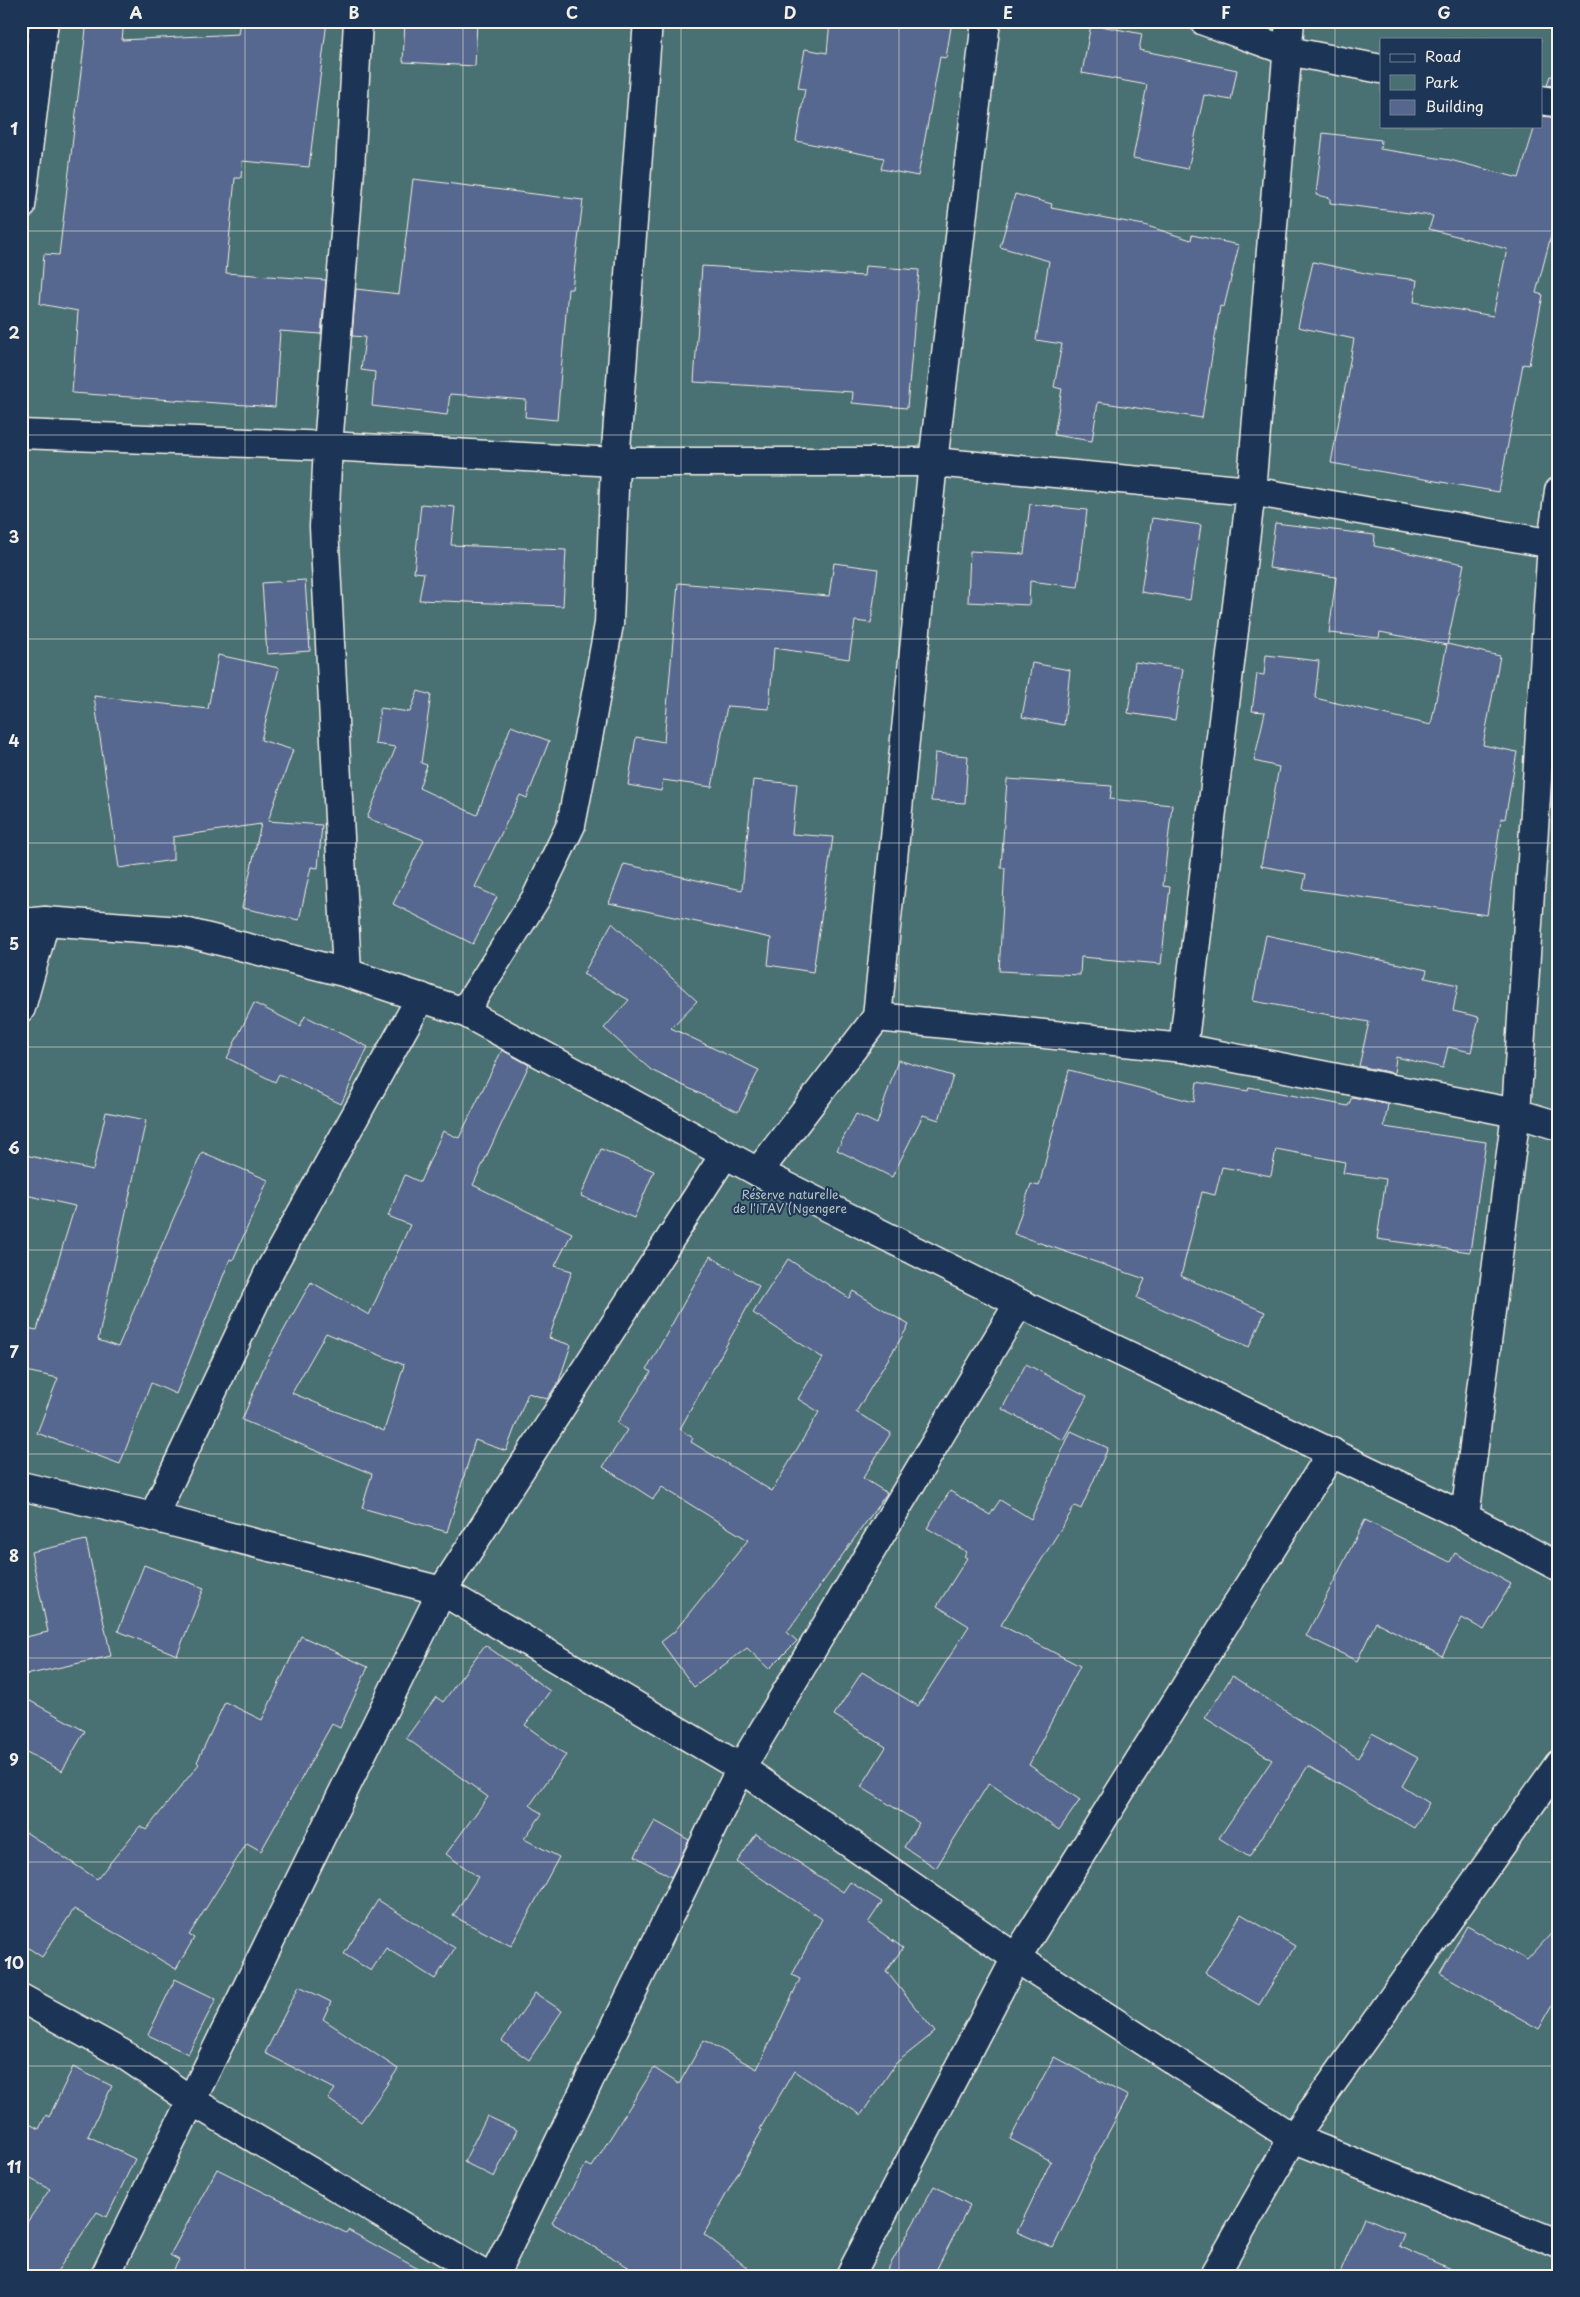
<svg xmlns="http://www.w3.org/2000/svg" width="1580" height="2297" viewBox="0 0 1580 2297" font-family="'Playpen Sans',sans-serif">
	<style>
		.green { fill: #496f72; stroke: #9eb0ad; fill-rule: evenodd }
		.building { fill: #56678f; stroke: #f4f1e8; fill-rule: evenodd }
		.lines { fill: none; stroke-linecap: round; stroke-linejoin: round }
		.minor-casing { stroke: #f4f1e8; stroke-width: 31 }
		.minor { stroke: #1d3557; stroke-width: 28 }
		.grid { fill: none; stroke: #f4f1e8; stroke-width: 1; stroke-opacity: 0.55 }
		.labels { text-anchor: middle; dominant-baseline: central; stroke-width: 4; stroke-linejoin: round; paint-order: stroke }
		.park-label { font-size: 12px; fill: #b8c4bf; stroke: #1d3557 }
		.neatline { fill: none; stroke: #f4f1e8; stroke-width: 2 }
		.grid-label { font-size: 16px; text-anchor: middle; font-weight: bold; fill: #f4f1e8 }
	</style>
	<rect width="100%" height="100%" fill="#2e4468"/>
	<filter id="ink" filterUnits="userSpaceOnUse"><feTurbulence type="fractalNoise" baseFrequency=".02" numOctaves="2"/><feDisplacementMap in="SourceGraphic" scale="10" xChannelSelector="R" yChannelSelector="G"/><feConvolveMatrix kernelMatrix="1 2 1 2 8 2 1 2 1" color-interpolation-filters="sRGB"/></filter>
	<g filter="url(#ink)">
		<path class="green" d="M21 21H1559V2276H21ZM1381 39H1541V126H1381Z"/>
		<g class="building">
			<polygon points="87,21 124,21 122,40 238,34 240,21 327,21 309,167 242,161 241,178 235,178 226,273 326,280 321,334 280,331 275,407 72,393 78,311 40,304 44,254 59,255"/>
			<polygon points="405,21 477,21 475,66 403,62"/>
			<polygon points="830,21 952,21 946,58 940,57 918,176 881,169 884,158 796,141 805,89 798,88 805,49 827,53"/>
			<polygon points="1091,24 1142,34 1139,50 1237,70 1231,100 1204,95 1188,169 1133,158 1147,85 1082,73"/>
			<polygon points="1550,76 1559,77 1559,87 1547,85"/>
			<polygon points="1541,116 1559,118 1559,205 1536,293 1543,295 1529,365 1523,364 1499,492 1331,463 1354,339 1298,327 1313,262 1370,274 1417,280 1414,302 1493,316 1507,249 1429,229 1433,216 1330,203 1330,198 1316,195 1323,133 1381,140 1380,149 1450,160 1519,178 1535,126 1541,126"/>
			<polygon points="413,179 583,200 572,289 568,289 557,420 525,417 526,400 450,394 447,415 372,406 375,372 361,370 365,337 352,336 356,289 399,294"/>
			<polygon points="1015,194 1052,204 1051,208 1144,225 1191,240 1192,235 1239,245 1224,307 1220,306 1202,418 1098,402 1092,441 1054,435 1062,389 1054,387 1062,344 1036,340 1049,261 1000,247"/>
			<polygon points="702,266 864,276 865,266 919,270 907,408 852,403 853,392 694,382"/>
			<polygon points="421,504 455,507 451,545 566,550 563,606 419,600 424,573 414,572"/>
			<polygon points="1030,504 1087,510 1078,587 1030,581 1029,605 968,602 970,551 1024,554"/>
			<polygon points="1152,518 1201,525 1190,600 1141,592"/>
			<polygon points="1275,523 1375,535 1374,546 1464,564 1447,645 1380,632 1379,638 1329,633 1336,577 1269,568"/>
			<polygon points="834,563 878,569 871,623 855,621 849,659 774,648 769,709 727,706 712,787 663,780 661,791 628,785 636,737 664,742 678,583 829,596"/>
			<polygon points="305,580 310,651 267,654 262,583"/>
			<polygon points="1447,644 1500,656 1483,745 1517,752 1505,819 1501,818 1487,915 1303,889 1306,874 1261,866 1279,767 1254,761 1265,712 1252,711 1257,674 1264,675 1266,655 1319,661 1315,698 1431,725"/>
			<polygon points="218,655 279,668 261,740 293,750 268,821 322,825 318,868 311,867 299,920 242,908 261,824 173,837 173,860 119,868 94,696 208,709"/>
			<polygon points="1135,662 1183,669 1175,720 1128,713"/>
			<polygon points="1032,663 1070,670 1064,725 1022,717"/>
			<polygon points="418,691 431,695 421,763 427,765 419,788 477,815 511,726 549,741 527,798 520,795 475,887 497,897 473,944 393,904 424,840 367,818 396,747 375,744 380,708 410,712"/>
			<polygon points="935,753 968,756 965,803 931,801"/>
			<polygon points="1007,779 1112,786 1110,799 1172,805 1163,886 1170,887 1161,964 1081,957 1080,975 999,971 1005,868 1001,868"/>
			<polygon points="753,780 797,784 792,834 833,837 813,972 768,965 771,938 609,903 624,864 742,890"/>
			<polygon points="612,923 697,1001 671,1028 759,1070 738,1112 651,1070 604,1028 629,1000 583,974"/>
			<polygon points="1266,935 1427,970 1425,978 1458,985 1453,1011 1479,1017 1471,1052 1448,1047 1443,1068 1396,1057 1394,1073 1359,1066 1369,1022 1253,1001"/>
			<polygon points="254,1003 300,1026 305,1016 368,1047 341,1104 279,1074 275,1082 227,1058"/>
			<path d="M502 1050 529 1065 473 1185 572 1233 555 1266 572 1271 549 1338 571 1345 559 1381 547 1399 528 1393 506 1451 475 1440 447 1532 362 1508 372 1474 242 1420 266 1362 311 1282 369 1315 410 1225 388 1216 405 1175 420 1182 443 1131 459 1138ZM326 1333 404 1365 384 1431 292 1393Z"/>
			<polygon points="898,1060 953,1076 939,1120 923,1115 892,1177 837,1150 856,1114 877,1124"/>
			<polygon points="1069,1070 1194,1102 1197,1082 1248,1091 1249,1087 1348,1106 1352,1097 1388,1104 1384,1127 1486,1142 1470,1252 1377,1239 1386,1179 1343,1173 1345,1162 1276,1149 1271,1176 1222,1167 1215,1195 1202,1192 1181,1276 1265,1312 1249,1347 1137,1298 1145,1279 1014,1234 1031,1184 1039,1186"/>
			<polygon points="106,1112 146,1120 98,1340 118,1347 202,1152 268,1180 233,1260 230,1259 176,1394 151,1383 120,1464 37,1433 58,1378 21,1370 21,1327 37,1330 75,1206 21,1194 21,1154 93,1170"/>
			<polygon points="601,1149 654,1171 634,1218 581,1196"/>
			<polygon points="710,1256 759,1286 680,1429 693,1438 691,1442 772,1491 819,1412 798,1399 823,1358 753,1313 788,1259 849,1298 853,1291 909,1325 856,1412 891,1433 863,1478 887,1493 787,1632 797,1641 769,1669 747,1648 694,1687 661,1642 674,1632 748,1540 662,1487 653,1499 603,1467 627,1430 617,1423 651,1372 647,1369"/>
			<polygon points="1026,1364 1087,1396 1063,1440 1002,1409"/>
			<polygon points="1071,1431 1108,1448 1081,1509 1075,1506 1001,1625 1080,1666 1029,1765 1080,1800 1059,1830 989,1783 936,1868 904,1847 919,1823 861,1787 886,1747 834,1715 862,1672 918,1706 969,1626 937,1606 967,1558 964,1556 967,1552 927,1528 950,1491 990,1515 1000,1500 1031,1519"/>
			<polygon points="1365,1520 1450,1562 1455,1553 1511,1584 1484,1630 1462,1618 1442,1656 1376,1622 1357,1661 1306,1636"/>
			<polygon points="86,1540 111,1656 21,1676 21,1638 48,1632 31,1552"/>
			<polygon points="144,1565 204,1588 177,1655 118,1631"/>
			<polygon points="301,1636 368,1667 340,1728 332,1724 261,1851 247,1843 189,1935 194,1938 176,1969 74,1909 42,1957 21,1943 21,1829 97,1879 140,1826 146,1830 199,1764 197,1762 225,1702 262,1720"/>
			<polygon points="485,1645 550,1691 525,1725 566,1755 530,1805 542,1814 524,1839 559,1857 511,1946 453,1916 478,1877 446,1854 488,1797 406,1738 436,1697 443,1702"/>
			<polygon points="1232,1676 1358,1758 1372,1733 1418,1758 1402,1786 1429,1803 1414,1828 1308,1766 1249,1857 1219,1838 1272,1760 1205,1718"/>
			<polygon points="21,1696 85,1731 62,1771 21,1749"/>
			<polygon points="655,1821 689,1840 671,1877 635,1856"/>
			<polygon points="756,1834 843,1892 850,1882 882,1902 868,1923 903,1948 886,1971 935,2032 896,2063 861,2115 794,2071 760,2129 762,2130 704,2234 758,2276 644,2276 552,2223 586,2164 592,2167 654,2068 679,2084 704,2040 757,2069 800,1979 792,1975 822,1919 737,1862"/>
			<polygon points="378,1900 455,1948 435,1979 386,1948 371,1971 344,1954"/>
			<polygon points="1241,1914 1295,1946 1259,2005 1205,1973"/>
			<polygon points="1559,1925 1559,1994 1539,2029 1440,1973 1467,1926 1527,1960"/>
			<polygon points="175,1979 216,1999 188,2054 148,2035"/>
			<polygon points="299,1986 331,2002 323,2019 398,2069 361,2122 328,2099 335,2089 265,2053"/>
			<polygon points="535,1993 562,2011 529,2060 502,2041"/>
			<polygon points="1054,2057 1128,2096 1090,2167 1091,2168 1053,2248 1017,2232 1051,2161 1010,2139"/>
			<polygon points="73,2067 112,2086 88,2136 135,2159 107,2217 97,2212 54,2276 21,2276 21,2231 50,2189 21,2174 21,2120 39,2129 46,2115 49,2117"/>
			<polygon points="487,2116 517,2130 494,2177 464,2162"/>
			<polygon points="217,2169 346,2233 348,2230 431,2276 170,2276 179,2260 170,2255"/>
			<polygon points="934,2186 970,2205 933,2276 884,2276"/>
			<polygon points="1364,2217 1404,2234 1399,2246 1466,2276 1339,2276"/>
		</g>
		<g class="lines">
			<defs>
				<g id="minor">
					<polyline points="1204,21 1288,51 1381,69"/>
					<polyline points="1541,100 1559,103"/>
					<polyline points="21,206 44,21"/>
					<polyline points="21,434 328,446 615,462 933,462 1251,491 1559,545"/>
					<polyline points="21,923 45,921 181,931 347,973 464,1012 758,1172 1019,1303 1465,1517 1559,1567"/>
					<polyline points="347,973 324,527 328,446 350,170 358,21"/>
					<polyline points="21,1008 45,921"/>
					<polyline points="464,1012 536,898 571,825 588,738 609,624 615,462 648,21"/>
					<polyline points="877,1017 1183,1048 1516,1113 1559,1126"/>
					<polyline points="1183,1048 1251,491 1290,21"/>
					<polyline points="758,1172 877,1017 933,462 986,21"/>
					<polyline points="21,1486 153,1517 442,1591 741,1768 1016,1958 1293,2138 1559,2244"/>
					<polyline points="153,1517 270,1270 421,997"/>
					<polyline points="1465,1517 1516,1113 1552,543 1559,491"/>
					<polyline points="21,1998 123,2054 192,2101 486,2276"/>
					<polyline points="105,2276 442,1591 725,1154"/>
					<polyline points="494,2276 741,1768 1019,1303"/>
					<polyline points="850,2276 1016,1958 1332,1452"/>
					<polyline points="1214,2276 1293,2138 1559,1764"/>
				</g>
			</defs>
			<use href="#minor" class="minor-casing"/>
			<use href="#minor" class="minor"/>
		</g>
	</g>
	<path class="grid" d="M245 21V2276M463 21V2276M681 21V2276M899 21V2276M1117 21V2276M1335 21V2276M21 231H1559M21 435H1559M21 639H1559M21 843H1559M21 1047H1559M21 1250H1559M21 1454H1559M21 1658H1559M21 1862H1559M21 2066H1559"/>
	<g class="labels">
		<g class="park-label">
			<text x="790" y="1194">Réserve naturelle<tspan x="790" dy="14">de l'ITAV (Ngengere</tspan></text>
		</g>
	</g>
	<rect width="1580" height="2297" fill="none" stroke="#1d3557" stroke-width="55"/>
	<rect x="1380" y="38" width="162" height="90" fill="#1d3557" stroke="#738091"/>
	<rect x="1390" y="54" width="25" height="8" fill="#1d3557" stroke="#738091"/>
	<text x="1425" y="62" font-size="15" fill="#f4f1e8">Road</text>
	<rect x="1390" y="75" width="25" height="15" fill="#496f72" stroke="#738091"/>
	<text x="1425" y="88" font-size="15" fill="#f4f1e8">Park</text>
	<rect x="1390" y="100" width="25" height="15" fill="#56678f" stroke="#738091"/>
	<text x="1425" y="112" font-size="15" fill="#f4f1e8">Building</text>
	<rect x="28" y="28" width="1524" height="2242" class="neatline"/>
	<g class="grid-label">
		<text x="136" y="19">A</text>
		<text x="354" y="19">B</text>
		<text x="572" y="19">C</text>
		<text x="790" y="19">D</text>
		<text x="1008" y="19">E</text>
		<text x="1226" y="19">F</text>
		<text x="1444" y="19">G</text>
		<text x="14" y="135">1</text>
		<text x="14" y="339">2</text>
		<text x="14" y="543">3</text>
		<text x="14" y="747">4</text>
		<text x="14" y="950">5</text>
		<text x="14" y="1154">6</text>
		<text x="14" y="1358">7</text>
		<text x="14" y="1562">8</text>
		<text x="14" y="1766">9</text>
		<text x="14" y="1969">10</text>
		<text x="14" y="2173">11</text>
	</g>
</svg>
